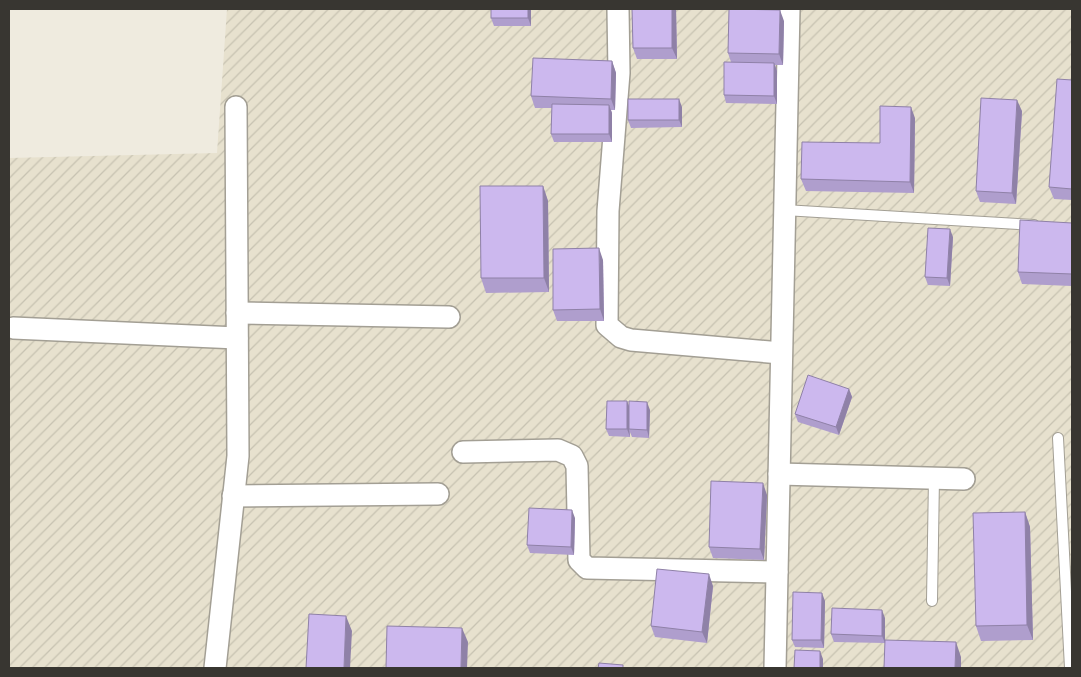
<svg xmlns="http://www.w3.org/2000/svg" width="1081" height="677" viewBox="0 0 1081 677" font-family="Quicksand,sans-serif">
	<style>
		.industrial { fill: url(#industrial-furrows) }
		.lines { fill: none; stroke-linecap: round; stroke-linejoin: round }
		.service-casing { stroke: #a39f94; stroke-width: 12 }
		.minor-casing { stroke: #a39f94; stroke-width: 24 }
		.service { stroke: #fff; stroke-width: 10 }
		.minor { stroke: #fff; stroke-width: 21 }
		.wall { fill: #af9ecd }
		.shaded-wall { fill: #8f81a7 }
		.building { fill: #ccb8ee; stroke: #8f81a7 }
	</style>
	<defs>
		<pattern id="industrial-furrows" width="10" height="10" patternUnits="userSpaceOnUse" patternTransform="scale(1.25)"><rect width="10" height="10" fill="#e7e1ce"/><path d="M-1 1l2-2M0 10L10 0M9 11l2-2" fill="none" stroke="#c7c2b1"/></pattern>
	</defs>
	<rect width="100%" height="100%" fill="#efebdf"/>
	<polygon class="industrial" points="227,9 1072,9 1072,668 9,668 9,158 217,153"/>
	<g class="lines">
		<defs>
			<g id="service">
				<polyline points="784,210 1034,225"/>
				<polyline points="1058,438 1070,668"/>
				<polyline points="932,601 934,478"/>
			</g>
			<g id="minor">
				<polyline points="618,9 619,73 608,211 607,325 621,337 631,340 781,353"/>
				<polyline points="237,313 449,317"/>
				<polyline points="13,328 237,338"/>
				<polyline points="463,452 558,450 572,456 577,466 579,560 587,568 777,572"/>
				<polyline points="779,474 964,479"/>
				<polyline points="233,496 438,494"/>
				<polyline points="215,668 238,456 236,107"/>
				<polyline points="775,668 789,9"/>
			</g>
		</defs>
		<use href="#service" class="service-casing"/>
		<use href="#minor" class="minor-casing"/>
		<use href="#service" class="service"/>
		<use href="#minor" class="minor"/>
	</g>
	<g class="wall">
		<polygon points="531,9 531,26 494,26 491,18"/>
		<polygon points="632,9 676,9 677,59 637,59 633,48"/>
		<polygon points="784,21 783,65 775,65 777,71 777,104 726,103 724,95 731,62 728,53"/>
		<polygon points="612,61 616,73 615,110 611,110 612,113 612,142 554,142 551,134 552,108 535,108 531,96"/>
		<polygon points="1072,80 1072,200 1054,199 1049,187"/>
		<polygon points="682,107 682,127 631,128 628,120"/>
		<polygon points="1022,111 1016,204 980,202 976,191"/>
		<polygon points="915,118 914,193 806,191 801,179 880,143"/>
		<polygon points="543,186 548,201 549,292 486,293 481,278"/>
		<polygon points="1072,223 1072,286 1022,284 1018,272"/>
		<polygon points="953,237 950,286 928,285 925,277"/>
		<polygon points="603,260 604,321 557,321 553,310"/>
		<polygon points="849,389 852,397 839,435 798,422 795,414"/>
		<polygon points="627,401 629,406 650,410 649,438 632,437 630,432 630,437 609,436 606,429"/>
		<polygon points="767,495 764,560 713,558 709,547"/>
		<polygon points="1025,512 1030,527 1033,640 981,641 976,626"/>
		<polygon points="575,518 574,555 530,553 527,545"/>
		<polygon points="713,586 707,643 655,637 651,626"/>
		<polygon points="825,601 824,648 795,647 792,640"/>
		<polygon points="885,618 885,640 961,657 884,643 834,642 831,634"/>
	</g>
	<g class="shaded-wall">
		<polygon points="528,9 531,9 531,26 528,18"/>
		<polygon points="672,9 676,9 677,59 672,48"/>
		<polygon points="780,10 784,21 783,65 779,54"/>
		<polygon points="612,61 616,73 615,110 611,99"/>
		<polygon points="774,63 777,71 777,104 774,96"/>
		<polygon points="679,99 682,107 682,127 679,120"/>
		<polygon points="1017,100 1022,111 1016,204 1012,193"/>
		<polygon points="609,105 612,113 612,142 609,134"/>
		<polygon points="911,107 915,118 914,193 910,182"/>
		<polygon points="543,186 548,201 549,292 544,278"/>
		<polygon points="950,229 953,237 950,286 947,278"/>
		<polygon points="599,248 603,260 604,321 600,309"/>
		<polygon points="849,389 852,397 839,435 836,427"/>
		<polygon points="627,401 630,409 629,429 630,437 627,429"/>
		<polygon points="647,402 650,410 649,438 647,430"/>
		<polygon points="763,483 767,495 764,560 760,549"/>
		<polygon points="572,510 575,518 574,555 571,547"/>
		<polygon points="1025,512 1030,527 1033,640 1027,625"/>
		<polygon points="709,574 713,586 707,643 702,632"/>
		<polygon points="822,593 825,601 824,648 821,640"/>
		<polygon points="882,610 885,618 885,643 882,636"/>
		<polygon points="346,616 352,631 350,668 344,668"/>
		<polygon points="462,628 468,642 467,668 461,668"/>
		<polygon points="956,642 961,657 961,668 955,668"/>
		<polygon points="820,651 823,659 823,668 820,668"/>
	</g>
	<g class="building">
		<rect x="491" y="9" width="37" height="9"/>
		<polygon points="632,9 672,9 672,48 633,48"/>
		<polygon points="729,9 780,10 779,54 728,53"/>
		<polygon points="533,58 612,61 611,99 531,96"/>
		<polygon points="724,62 774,63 774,96 724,95"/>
		<polygon points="1057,79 1072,80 1072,189 1049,187"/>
		<polygon points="981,98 1017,100 1012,193 976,191"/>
		<rect x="628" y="99" width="51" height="21"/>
		<polygon points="552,104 609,105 609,134 551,134"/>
		<polygon points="880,106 911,107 910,182 801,179 802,142 880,143"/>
		<polygon points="480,186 543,186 544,278 481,278"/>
		<polygon points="1020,220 1072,223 1072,274 1018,272"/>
		<polygon points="928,228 950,229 947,278 925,277"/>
		<polygon points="599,248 600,309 553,310 553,249"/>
		<polygon points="808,375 849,389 836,427 795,414"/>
		<polygon points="607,401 627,401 627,429 606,429"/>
		<polygon points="629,401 647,402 647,430 629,429"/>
		<polygon points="711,481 763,483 760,549 709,547"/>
		<polygon points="529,508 572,510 571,547 527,545"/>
		<polygon points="1025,512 1027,625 976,626 973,513"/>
		<polygon points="657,569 709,574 702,632 651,626"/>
		<polygon points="793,592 822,593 821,640 792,640"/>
		<polygon points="832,608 882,610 882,636 831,634"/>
		<polygon points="309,614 346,616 344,668 306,668"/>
		<polygon points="387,626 462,628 461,668 386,668"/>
		<polygon points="885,640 956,642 955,668 884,668"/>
		<polygon points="795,650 820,651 820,668 794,668"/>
		<polygon points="599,663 623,665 623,668 598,668"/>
	</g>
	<rect width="1081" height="677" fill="none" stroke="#383631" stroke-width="20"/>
</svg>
